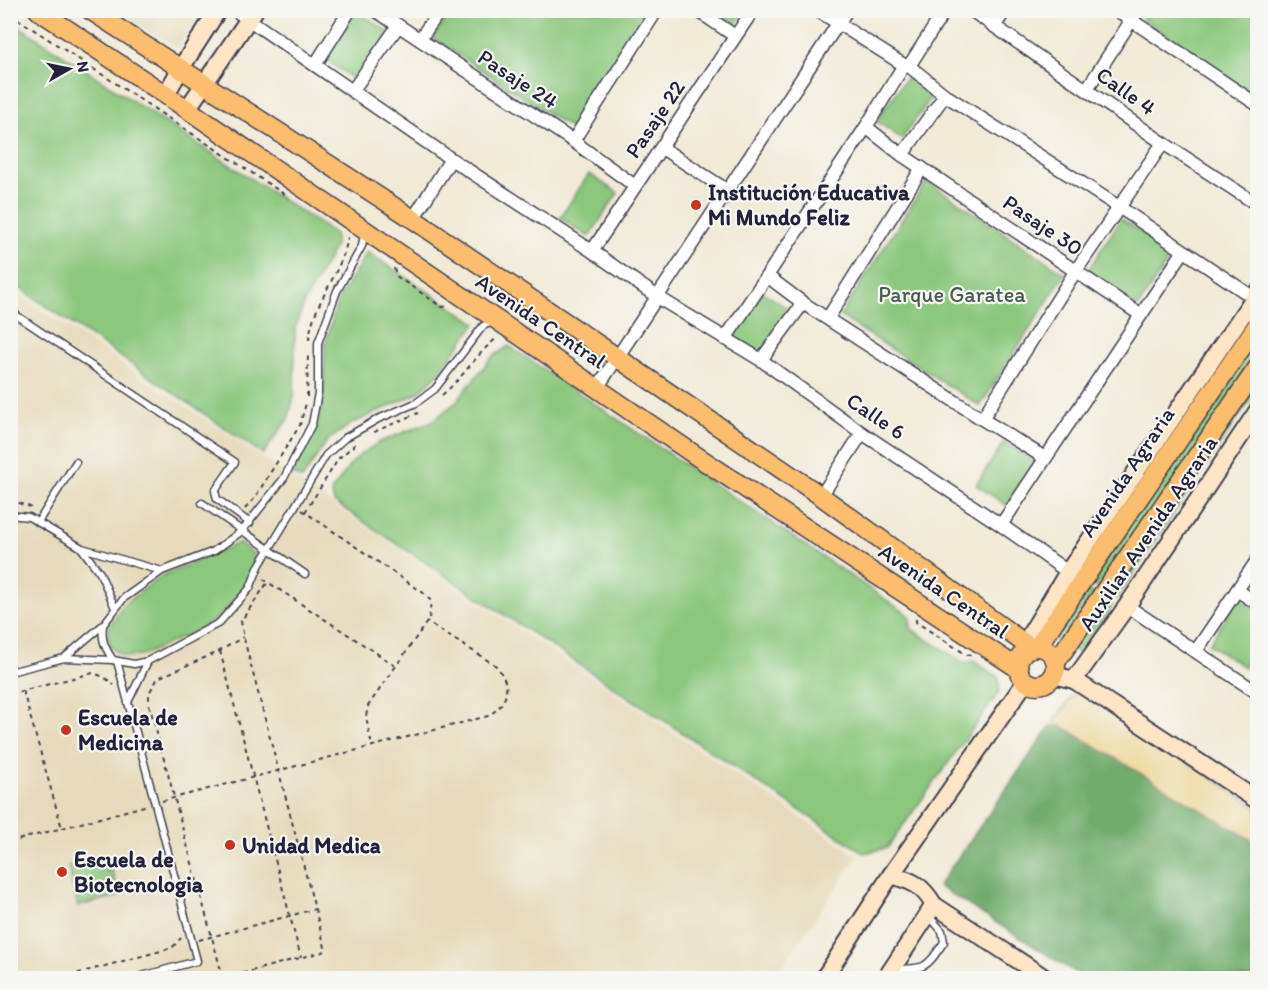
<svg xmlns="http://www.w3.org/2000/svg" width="1268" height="989" viewBox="0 0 1268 989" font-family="Itim,sans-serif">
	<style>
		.built { fill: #e6daba }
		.green { fill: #8bc87d; stroke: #56755c; stroke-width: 1.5 }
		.forest { fill: #70ac6c; stroke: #496754; stroke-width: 1.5 }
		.sand { fill: #eeda9e; stroke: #887e6c; stroke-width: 1.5 }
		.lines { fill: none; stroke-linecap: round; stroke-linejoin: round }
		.lane-casing { stroke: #414052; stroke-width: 9 }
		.street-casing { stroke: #414052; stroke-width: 15 }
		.secondary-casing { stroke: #414052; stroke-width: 20 }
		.primary-casing { stroke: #414052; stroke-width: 21 }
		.path { stroke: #414052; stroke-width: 2; stroke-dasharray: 4.5 4.5; stroke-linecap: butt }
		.lane { stroke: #fff; stroke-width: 6 }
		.street { stroke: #fff; stroke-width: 12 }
		.secondary { stroke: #fde5c5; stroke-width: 16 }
		.primary { stroke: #fbbd6e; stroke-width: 18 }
		.poi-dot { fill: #c8321e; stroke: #f6f6f2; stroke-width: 2 }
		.labels { text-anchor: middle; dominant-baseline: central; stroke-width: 4.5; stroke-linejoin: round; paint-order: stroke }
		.street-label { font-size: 22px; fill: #22223b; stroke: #f6f6f2 }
		.poi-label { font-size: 22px; font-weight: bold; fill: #22223b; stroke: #f6f6f2; text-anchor: start }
		.park-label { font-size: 22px; fill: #475c52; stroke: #f6f6f2 }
	</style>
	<rect width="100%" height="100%" fill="#f6f6f2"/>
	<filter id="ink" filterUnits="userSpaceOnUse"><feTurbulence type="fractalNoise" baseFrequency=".0167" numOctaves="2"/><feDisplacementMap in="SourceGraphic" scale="12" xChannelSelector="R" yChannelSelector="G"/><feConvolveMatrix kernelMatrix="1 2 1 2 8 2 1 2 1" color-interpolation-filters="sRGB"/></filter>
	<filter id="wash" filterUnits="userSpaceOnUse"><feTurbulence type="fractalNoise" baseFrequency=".008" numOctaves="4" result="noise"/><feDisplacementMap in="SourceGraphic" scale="24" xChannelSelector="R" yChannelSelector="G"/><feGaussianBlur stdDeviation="1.35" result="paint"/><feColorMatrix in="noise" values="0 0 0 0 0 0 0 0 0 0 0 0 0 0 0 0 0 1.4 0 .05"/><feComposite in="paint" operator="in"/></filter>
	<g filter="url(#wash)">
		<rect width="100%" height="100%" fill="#f1ead7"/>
		<g class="built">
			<polygon points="113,11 203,11 178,48"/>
			<polygon points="10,289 858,856 774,978 11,978"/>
		</g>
		<g class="green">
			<polygon points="357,11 390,33 356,81 324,58"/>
			<polygon points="451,11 653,11 578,133 433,38"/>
			<polygon points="705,11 745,11 732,29"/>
			<polygon points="1148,11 1257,11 1257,98 1142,19"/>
			<polygon points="11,21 335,234 335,246 304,303 295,329 294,397 288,419 263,454 11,282"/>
			<polygon points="907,77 933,95 902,139 876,121"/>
			<polygon points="589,174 618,193 589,237 560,218"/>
			<polygon points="927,181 1065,274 980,406 840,316"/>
			<polygon points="1121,219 1173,253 1138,307 1086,273"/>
			<polygon points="367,252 476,323 439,373 418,393 353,423 327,441 302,479 292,474 318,425 324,389 325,344 338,300"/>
			<polygon points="763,292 790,310 759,356 732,337"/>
			<polygon points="1257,330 1257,362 1103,592 1088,582"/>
			<polygon points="509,346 910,616 911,629 964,663 973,661 999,678 999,692 887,848 864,853 334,502 331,492 350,465 361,454 380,442 432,421 455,403 492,357"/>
			<polygon points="1257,373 1257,390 1116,599 1109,593"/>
			<polygon points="1004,442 1036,463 1008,506 976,485"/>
			<path d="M239 543 254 555C256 579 232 606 215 620 203 630 186 635 173 641 159 648 142 658 125 656 119 655 115 650 110 646L108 629 124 604 162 576Z"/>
			<polygon points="1085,588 1098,597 1064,646 1052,638"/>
			<polygon points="1239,598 1257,610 1257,646 1244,667 1209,644"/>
			<polygon points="1103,600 1112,606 1080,654 1072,649"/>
			<polygon points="104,857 107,871 112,870 119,896 78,906 68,866"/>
		</g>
		<polygon class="forest" points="1060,725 1257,843 1257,978 1084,978 938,886 1050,727"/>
		<polygon class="sand" points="1078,689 1257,808 1257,843 1060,725 1050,727"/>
	</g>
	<g filter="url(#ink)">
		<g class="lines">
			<defs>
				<g id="lane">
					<polyline points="10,311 235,462 215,491 217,499 250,523"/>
					<polyline points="202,503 305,574"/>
					<polyline points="10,515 29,517 82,548 162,571"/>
					<polyline points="38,522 76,462"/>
					<polyline points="82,549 100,573 115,608"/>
					<path d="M103 625C101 640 105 648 113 660"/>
					<polyline points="64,658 103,625 124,598 162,571 214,551 242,531 284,478 312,424 318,393 318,343 337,291 362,246 364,234"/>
					<polyline points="117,661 197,961 135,978"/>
					<polyline points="10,672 64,658 113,660 134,664 148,661 219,623 250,588 259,566 326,455 345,438 378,419 416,403 435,389 483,326 495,321"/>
					<polyline points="128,702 148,661"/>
					<path d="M894 969C927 969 926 968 944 942L942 931 928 915"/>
				</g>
				<g id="street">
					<polyline points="235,10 451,159 592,251 659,298 761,360 862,433 1001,525 1068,572"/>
					<polyline points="375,10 573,141 635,186"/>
					<polyline points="697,10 735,36"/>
					<polyline points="817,10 904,65 909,66 945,95 1119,207 1254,298"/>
					<polyline points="971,10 1163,143 1258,205"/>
					<polyline points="1116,10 1258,105"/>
					<polyline points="994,26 1006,10"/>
					<polyline points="420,39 440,10"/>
					<polyline points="315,65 350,10"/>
					<polyline points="909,66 945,10"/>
					<polyline points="1087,89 1138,10"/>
					<polyline points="353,90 398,26"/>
					<polyline points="866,127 902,155 1141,315"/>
					<polyline points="573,141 657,10"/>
					<polyline points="662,148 728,191"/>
					<polyline points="902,155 945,95"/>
					<polyline points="413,219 451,159"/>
					<polyline points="592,251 753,10"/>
					<polyline points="767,276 803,303 982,419 1045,458"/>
					<polyline points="828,318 922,168"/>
					<polyline points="725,339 866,127 904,65"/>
					<polyline points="761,360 803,303"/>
					<polyline points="597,388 847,10"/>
					<polyline points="982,419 1075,272 1163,143"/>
					<polyline points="821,496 862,433"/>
					<polyline points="1001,525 1183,252"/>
					<polyline points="1237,590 1258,604"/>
					<polyline points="1127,606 1258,693"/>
					<polyline points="1196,651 1258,559"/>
				</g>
				<g id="secondary">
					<polyline points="166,94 181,68 218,10"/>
					<polyline points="187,109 255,10"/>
					<polyline points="1034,647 1031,633 1068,572 1258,292"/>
					<polyline points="1054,675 1074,680 1258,801"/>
					<polyline points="1074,680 1127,606 1258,410"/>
					<path d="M891 875C913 881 922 885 934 905L1045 978"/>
					<polyline points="824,978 891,875 1026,681"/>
					<polyline points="886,978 934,905"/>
				</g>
				<g id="primary">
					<polyline points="38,10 187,109 695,455 1019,669"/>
					<polyline points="90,10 413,219 821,496 1031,648"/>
					<polyline points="1037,647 1258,324"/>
					<circle cx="1037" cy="666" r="19"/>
					<polyline points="1056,662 1258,367"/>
				</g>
			</defs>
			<use href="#lane" class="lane-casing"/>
			<use href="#street" class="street-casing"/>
			<use href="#secondary" class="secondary-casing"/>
			<use href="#primary" class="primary-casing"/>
			<g class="path">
				<polyline points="10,14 287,196"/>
				<polyline points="394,268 396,276 442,307 450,306"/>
				<path d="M309 340C312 303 342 274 348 237"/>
				<path d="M442 395C463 378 476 354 498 337"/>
				<polyline points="307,397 308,355"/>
				<polyline points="374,432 418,413"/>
				<polyline points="10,500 33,508"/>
				<polyline points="245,509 254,499 300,425 306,403"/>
				<polyline points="302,510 425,594 431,601 429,619 368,706 366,717 372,746"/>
				<polyline points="305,512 339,458 359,441"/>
				<polyline points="263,579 396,666"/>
				<polyline points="916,619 916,622 967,655 972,654"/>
				<polyline points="220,651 301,958"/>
				<polyline points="23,691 62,828"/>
				<polyline points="10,694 93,673 104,677 114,685"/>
				<path d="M162 801 488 716C510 702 512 684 495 665L427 622"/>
				<polyline points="10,842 148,805"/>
				<polyline points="199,940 315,909"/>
				<polyline points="60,978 172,948 181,938"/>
				<polyline points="223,978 149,704 149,693 158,678 218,652 243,637"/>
				<polyline points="225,978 326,951 244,639 241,621 268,582"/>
			</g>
			<use href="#lane" class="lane"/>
			<use href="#street" class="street"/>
			<use href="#secondary" class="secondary"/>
			<use href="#primary" class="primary"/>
		</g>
	</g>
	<g class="poi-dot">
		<circle cx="696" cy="205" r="6"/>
		<circle cx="66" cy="730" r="6"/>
		<circle cx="230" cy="845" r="6"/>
		<circle cx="62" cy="872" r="6"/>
	</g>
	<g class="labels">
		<g class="street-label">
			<text transform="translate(518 79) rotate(33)">Pasaje 24</text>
			<text transform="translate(1126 91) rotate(35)">Calle 4</text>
			<text transform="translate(655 119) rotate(-56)">Pasaje 22</text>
			<text transform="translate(1043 225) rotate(34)">Pasaje 30</text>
			<text transform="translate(541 321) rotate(34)">Avenida Central</text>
			<text transform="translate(876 416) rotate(34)">Calle 6</text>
			<text transform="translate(1127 472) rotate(-56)">Avenida Agraria</text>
			<text transform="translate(1148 533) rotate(-56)">Auxiliar Avenida Agraria</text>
			<text transform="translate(944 591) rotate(34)">Avenida Central</text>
		</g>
		<g class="poi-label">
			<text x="708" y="192">Institución Educativa<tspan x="708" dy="25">Mi Mundo Feliz</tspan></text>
			<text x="78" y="717">Escuela de<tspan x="78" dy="25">Medicina</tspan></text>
			<text x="242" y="845">Unidad Medica</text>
			<text x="74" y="859">Escuela de<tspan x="74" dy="25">Biotecnologia</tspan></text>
		</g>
		<g class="park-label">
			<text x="952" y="294">Parque Garatea</text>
		</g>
	</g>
	<rect width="1268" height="989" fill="none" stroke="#f6f6f2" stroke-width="36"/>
	<g transform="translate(69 69) rotate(81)" stroke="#f6f6f2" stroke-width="4.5" paint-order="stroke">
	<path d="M0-4.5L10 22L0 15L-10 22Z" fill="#22223b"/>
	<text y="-9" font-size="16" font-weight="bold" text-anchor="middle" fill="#22223b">N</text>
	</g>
</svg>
